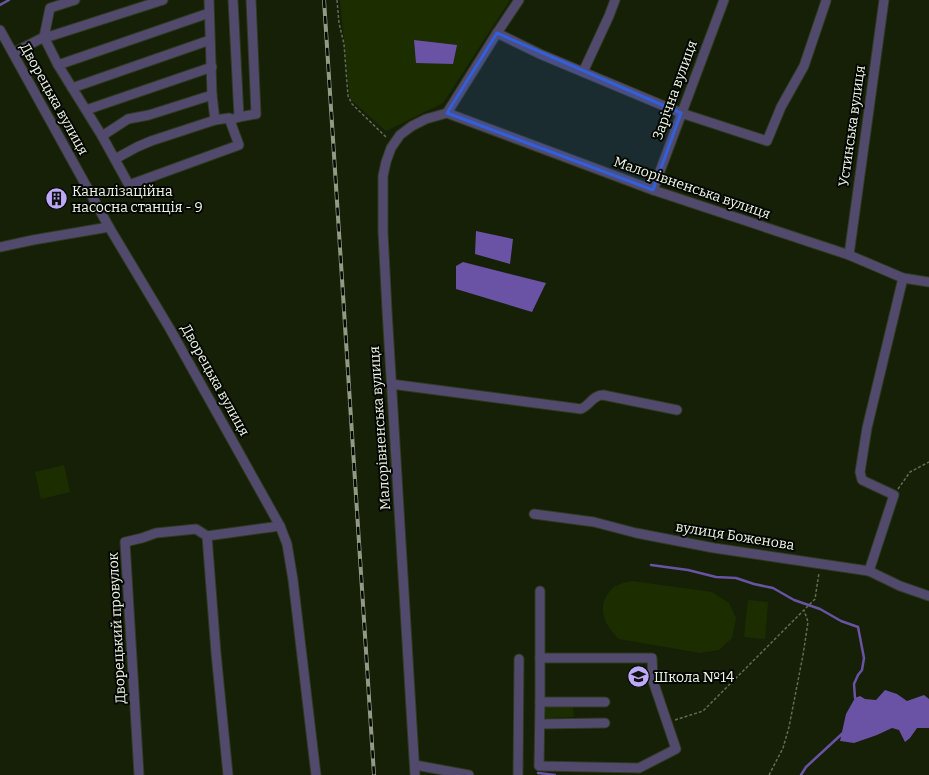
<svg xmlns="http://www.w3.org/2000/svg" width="929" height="775" viewBox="0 0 929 775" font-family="Bitter,serif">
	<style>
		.green { fill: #1c2e00 }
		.water { fill: #6a53a4 }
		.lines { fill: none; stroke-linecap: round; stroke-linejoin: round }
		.stream { stroke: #6a53a4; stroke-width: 2.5 }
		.minor-casing { stroke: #2f3a21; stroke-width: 11 }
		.path { stroke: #626c56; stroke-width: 1.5; stroke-dasharray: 3 2; stroke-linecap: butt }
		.minor { stroke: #524a6c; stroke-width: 9 }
		.rail-casing { stroke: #909a85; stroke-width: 4 }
		.rail { stroke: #050802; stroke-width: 2.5; stroke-dasharray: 8; stroke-linecap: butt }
		.marked { fill: #325fda; fill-opacity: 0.2; stroke: #325fda; stroke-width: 3; stroke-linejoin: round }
		.labels { text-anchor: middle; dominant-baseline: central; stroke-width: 4; stroke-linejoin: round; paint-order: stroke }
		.street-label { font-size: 14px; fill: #eff7e7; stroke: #050802 }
		.poi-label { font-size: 14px; fill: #eff7e7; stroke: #050802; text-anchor: start }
	</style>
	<rect width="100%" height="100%" fill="#152006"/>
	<g class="green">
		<polygon points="340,0 510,0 443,103 386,131 350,99"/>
		<polygon points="64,465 70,492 41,499 35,472"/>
		<path d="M632 581 712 592 729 603 736 618 732 638 719 650 700 653 619 639C603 624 595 604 614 587 618 584 627 582 632 581Z"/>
		<polygon points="748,600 768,602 765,639 744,637"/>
		<polygon points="546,707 573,707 574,717 546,718 542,713"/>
	</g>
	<g class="water">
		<polygon points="414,40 457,45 453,64 416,63"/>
		<polygon points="476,231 513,239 510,264 475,254"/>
		<polygon points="463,262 546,283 532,312 456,289 456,266"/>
		<polygon points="885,690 897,694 907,701 924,695 929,699 929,728 917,728 910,738 905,742 899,730 892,728 877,735 854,743 840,741 846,714 855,698 860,696 865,699 876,700"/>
	</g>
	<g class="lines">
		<g class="stream">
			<polyline points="0,5 9,0"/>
			<polyline points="651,565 688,570 716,577 736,578 754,584 773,588 794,600 820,609 841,621 858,627 864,658 862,670 858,675 854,684 855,698"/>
			<polyline points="538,773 555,775"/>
			<polyline points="801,775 806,767 844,732"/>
		</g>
		<defs>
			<g id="minor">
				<polyline points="75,0 50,8 44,37 51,36 163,0"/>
				<polyline points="209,0 212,95 215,120"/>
				<polyline points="233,0 239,117 233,119"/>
				<polyline points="519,0 497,33 447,113 653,190 849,255 903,278 929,282"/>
				<polyline points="0,30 109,227 170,329 280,526 287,544 293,580 316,775"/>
				<polyline points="497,33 540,54 681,113 767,141 781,107 804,66 826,1"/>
				<polyline points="13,53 44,37 58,65 102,136 129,185 239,145 229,118 215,120 151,141 137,147 115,159"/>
				<polyline points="58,65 209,13"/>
				<polyline points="583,72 609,16 615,0"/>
				<polyline points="72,88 210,40"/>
				<polyline points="86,110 212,67"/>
				<polyline points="239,117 256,114 251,0"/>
				<polyline points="102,136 128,119 149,115 212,95"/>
				<polyline points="653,190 724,0"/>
				<polyline points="0,247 33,240 109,227"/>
				<polyline points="849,255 884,0"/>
				<path d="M391 384 581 409C590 405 593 395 603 395L677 410"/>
				<polyline points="534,514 594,522 636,533 714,548 869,571 900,586 929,596"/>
				<polyline points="207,536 216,653 228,775"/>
				<polyline points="869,571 894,495 862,480 860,472 867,428 903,278"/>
				<polyline points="540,658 652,658 653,681 676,749 639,768 539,766 540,702 605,702"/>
				<polyline points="540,702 540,591"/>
				<polyline points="540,724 605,723"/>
				<polyline points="415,765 469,775"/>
				<polyline points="139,775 125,542 142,538 156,533 196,529 207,536 280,526"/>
				<polyline points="415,775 387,310 383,232 383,176 386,162 391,148 400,135 412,126 426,119 447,113"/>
				<polyline points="518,775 519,659"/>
			</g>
		</defs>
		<use href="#minor" class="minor-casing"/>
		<g class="path">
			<polyline points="337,0 339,23 344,44 348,96 352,104 387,138"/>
			<polyline points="898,489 910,472 929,462"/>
			<polyline points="675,720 703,711 815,599 819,573"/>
			<polyline points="769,775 783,748 789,727 803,655 808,622 804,610"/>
		</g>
		<use href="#minor" class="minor"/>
		<defs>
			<polyline id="rail" points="324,0 374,775"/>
		</defs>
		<use href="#rail" class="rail-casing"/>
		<use href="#rail" class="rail"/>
	</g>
	<path class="marked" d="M497 33 681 113 653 190 447 113Z"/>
	<defs>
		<symbol id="building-disc" viewBox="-11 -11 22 22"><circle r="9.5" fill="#bcaaf6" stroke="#050802"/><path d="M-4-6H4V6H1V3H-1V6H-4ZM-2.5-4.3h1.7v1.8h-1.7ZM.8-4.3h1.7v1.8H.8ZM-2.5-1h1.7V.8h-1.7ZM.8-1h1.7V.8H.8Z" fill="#111"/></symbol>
		<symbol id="school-disc" viewBox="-11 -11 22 22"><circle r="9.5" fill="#bcaaf6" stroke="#050802"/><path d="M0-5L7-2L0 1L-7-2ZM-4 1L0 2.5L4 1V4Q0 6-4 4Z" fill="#111"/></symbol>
	</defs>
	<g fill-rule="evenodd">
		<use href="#building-disc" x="44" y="186" width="25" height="25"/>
		<use href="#school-disc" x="626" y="664" width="25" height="25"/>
	</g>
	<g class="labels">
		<g class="street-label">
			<text transform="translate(675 90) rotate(-70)">Зарічна вулиця</text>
			<text transform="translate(54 99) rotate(61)">Дворецька вулиця</text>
			<text transform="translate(852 126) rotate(-82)">Устинська вулиця</text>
			<text transform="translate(692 188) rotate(19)">Малорівненська вулиця</text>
			<text transform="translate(215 380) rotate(61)">Дворецька вулиця</text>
			<text transform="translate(380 428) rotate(-94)">Малорівненська вулиця</text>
			<text transform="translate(735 536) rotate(9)">вулиця Боженова</text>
			<text transform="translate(117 628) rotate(-93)">Дворецький провулок</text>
		</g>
		<g class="poi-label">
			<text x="72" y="191">Каналізаційна<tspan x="72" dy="16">насосна станція - 9</tspan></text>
			<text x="654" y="677">Школа №14</text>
		</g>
	</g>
</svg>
